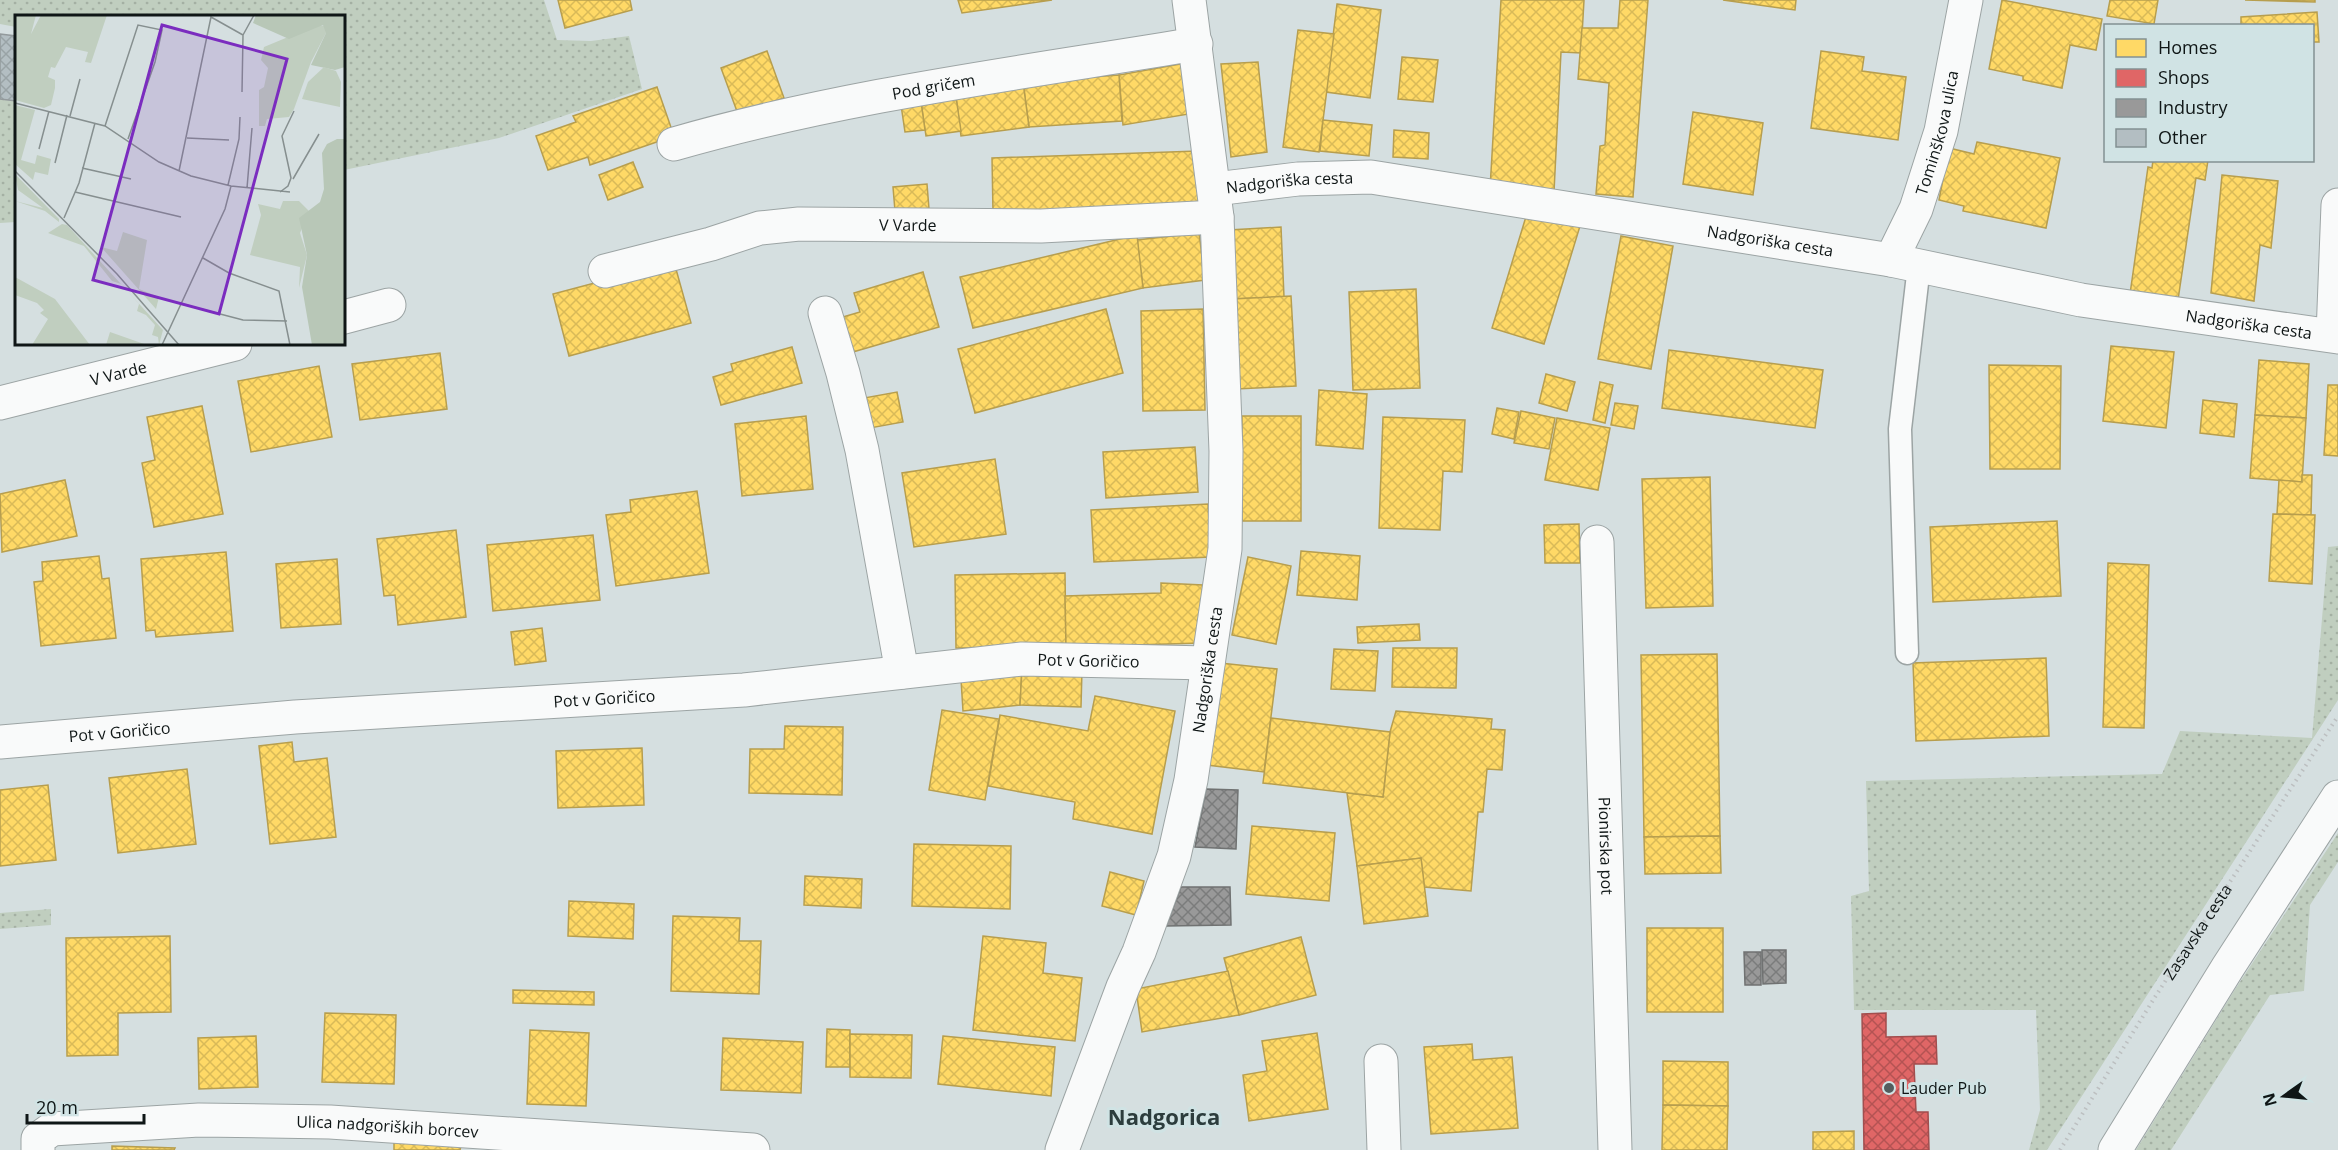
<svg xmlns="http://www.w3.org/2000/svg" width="2338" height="1150" viewBox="0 0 2338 1150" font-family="'Open Sans',sans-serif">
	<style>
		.grass { fill: url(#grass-dots) }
		.homes { fill: url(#homes-cross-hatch); stroke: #b79e4e; stroke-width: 1.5 }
		.shops { fill: url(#shops-cross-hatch); stroke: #a14e4e; stroke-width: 1.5 }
		.industry { fill: url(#industry-cross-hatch); stroke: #707272; stroke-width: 1.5 }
		.building { fill: url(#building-cross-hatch); stroke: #939a9c; stroke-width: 1.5 }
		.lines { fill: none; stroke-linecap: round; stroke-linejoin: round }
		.lane-casing { stroke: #9ca4a4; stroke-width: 25 }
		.street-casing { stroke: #9ca4a4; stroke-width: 35 }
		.primary-casing { stroke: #9ca4a4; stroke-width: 35 }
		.path { stroke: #bcbfc0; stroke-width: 4; stroke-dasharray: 1.5 4.5; stroke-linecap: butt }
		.lane { stroke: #f9fafa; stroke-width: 22 }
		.street { stroke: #f9fafa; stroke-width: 33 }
		.primary { stroke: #f9fafa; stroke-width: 33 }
		.poi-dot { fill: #545c5d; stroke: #d0e3e4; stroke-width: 2 }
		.labels { text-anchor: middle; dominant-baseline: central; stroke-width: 6; stroke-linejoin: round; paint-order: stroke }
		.street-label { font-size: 16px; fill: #0f1616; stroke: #d0e3e4 }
		.poi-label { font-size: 16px; fill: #0f1616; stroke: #d0e3e4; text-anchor: start }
		.district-label { font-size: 22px; font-weight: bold; fill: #2c3d3d; stroke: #d0e3e4 }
		.inset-road { fill: none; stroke: #868f8f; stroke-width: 1.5 }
		.view { fill: #7b2cbf; fill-opacity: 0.15; stroke: #7b2cbf; stroke-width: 3 }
		.inset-edge { fill: none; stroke: #0f1616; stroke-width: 3 }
	</style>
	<defs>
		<pattern id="grass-dots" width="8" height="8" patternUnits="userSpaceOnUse" patternTransform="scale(1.5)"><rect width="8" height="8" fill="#c0cebf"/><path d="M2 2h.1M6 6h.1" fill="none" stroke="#a4b0a3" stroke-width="1.8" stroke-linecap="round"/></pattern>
		<pattern id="homes-cross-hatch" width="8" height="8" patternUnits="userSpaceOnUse" patternTransform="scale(1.5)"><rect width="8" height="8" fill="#ffd966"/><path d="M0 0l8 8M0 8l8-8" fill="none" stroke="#d9ba58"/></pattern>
		<pattern id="shops-cross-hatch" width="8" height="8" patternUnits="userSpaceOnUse" patternTransform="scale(1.5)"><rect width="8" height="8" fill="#e06666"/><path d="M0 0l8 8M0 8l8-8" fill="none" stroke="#b45353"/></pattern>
		<pattern id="industry-cross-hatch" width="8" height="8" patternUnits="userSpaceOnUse" patternTransform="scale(1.5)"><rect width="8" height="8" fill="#999"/><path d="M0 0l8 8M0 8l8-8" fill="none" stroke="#7b7c7c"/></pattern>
		<pattern id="building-cross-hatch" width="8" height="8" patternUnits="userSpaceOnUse" patternTransform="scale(1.5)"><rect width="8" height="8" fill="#b3bec2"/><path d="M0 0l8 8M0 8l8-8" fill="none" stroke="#99a3a6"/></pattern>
	</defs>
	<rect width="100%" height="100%" fill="#d5dfe0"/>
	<g class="grass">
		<polygon points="0,0 544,0 557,40 591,41 629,36 642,89 499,138 344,170 344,16 16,16 16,27 0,24"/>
		<polygon points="0,79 16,82 16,222 0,223"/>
		<polygon points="2338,546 2338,700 2047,1150 2029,1150 2040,1110 2036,1010 1854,1010 1851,896 1869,891 1866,781 2162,774 2180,731 2312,738 2328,547"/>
		<polygon points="2338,833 2338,862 2310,905 2304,991 2270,995 2171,1150 2136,1150 2234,991"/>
		<polygon points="51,909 51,925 0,929 0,913"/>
	</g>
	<g class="homes">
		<polygon points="558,0 630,0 632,10 565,28"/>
		<polygon points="958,0 1052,0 962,13"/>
		<polygon points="1501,0 1584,0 1581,53 1561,52 1554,192 1490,189"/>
		<polygon points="1620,0 1648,0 1633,197 1596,194 1600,146 1605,145 1609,83 1578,79 1582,28 1618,28"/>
		<polygon points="1723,0 1796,0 1795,10"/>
		<polygon points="2002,0 2102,19 2096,50 2070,45 2062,88 2023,80 2023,76 1989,69"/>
		<polygon points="2110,0 2158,0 2154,24 2107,16"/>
		<polygon points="2245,0 2315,0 2315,2"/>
		<polygon points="1337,4 1381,10 1370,98 1326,92"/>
		<polygon points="2317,12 2319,42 2312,42 2312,26 2241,26 2241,17"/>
		<polygon points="1298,30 1334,34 1319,152 1283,147"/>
		<polygon points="767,51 784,98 738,114 721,68"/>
		<polygon points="1821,51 1864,57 1862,71 1906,77 1898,140 1811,128"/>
		<polygon points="1402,57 1438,60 1433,102 1398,99"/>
		<polygon points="1258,62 1267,152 1231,157 1221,64"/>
		<polygon points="1186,63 1195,113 1123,125 1119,75"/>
		<polygon points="1119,75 1122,121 1029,127 1023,82"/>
		<polygon points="1023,82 1029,127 961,136 956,97"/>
		<polygon points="657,87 674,136 590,165 588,157 548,170 536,136 576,122 573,116"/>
		<polygon points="956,97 961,131 926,136 921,102"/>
		<polygon points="921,102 925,130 905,132 901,105"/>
		<polygon points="1693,112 1763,123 1753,195 1683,184"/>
		<polygon points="1323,120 1372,125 1369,156 1320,151"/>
		<polygon points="1394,130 1429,133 1428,159 1393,157"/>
		<polygon points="1977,142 2060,158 2046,228 1963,211 1964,206 1939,200 1949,148 1974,154"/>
		<polygon points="1198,151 1200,205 993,212 992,158"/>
		<polygon points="2153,160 2208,160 2205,180 2196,178 2178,300 2130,294 2148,167 2152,168"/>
		<polygon points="633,162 643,187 608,200 599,175"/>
		<polygon points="2222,175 2278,181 2271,248 2260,245 2254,301 2211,293"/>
		<polygon points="927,184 929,209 895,211 893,187"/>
		<polygon points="1528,210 1580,226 1544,344 1492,328"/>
		<polygon points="1281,227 1284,297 1232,299 1229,230"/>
		<polygon points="1199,233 1205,280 1143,288 1137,240"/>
		<polygon points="1137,235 1143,288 973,328 960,277"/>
		<polygon points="1621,236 1673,246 1651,369 1598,359"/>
		<polygon points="674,262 691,323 569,356 553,294"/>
		<polygon points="923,272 939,327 846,354 836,319 860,312 854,293"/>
		<polygon points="1416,289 1420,388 1353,390 1349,292"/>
		<polygon points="1291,296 1296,386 1236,389 1232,299"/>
		<polygon points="1106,309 1123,373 975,413 958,349"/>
		<polygon points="1203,309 1205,410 1143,411 1141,311"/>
		<polygon points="2111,346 2174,352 2166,428 2103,421"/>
		<polygon points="792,347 802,383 721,405 713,377 733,371 731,364"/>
		<polygon points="1669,350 1823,370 1815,428 1662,408"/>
		<polygon points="440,353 447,409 360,420 352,364"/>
		<polygon points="2259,360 2309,364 2306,418 2255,415"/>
		<polygon points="1989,365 2061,366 2060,469 1990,469"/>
		<polygon points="319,366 332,437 251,452 238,381"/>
		<polygon points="1546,374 1575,382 1567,411 1539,403"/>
		<polygon points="1600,382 1613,385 1605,423 1593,420"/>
		<polygon points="2328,385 2338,385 2338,456 2324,455"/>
		<polygon points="1319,390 1367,394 1363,449 1316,445"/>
		<polygon points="897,392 903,422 870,428 864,398"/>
		<polygon points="2203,400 2237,404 2234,437 2200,433"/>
		<polygon points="1615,403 1638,406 1634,429 1611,425"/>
		<polygon points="202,406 223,514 154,527 142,463 155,460 147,417"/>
		<polygon points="1497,408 1519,412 1514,439 1492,434"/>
		<polygon points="1521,411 1555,418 1549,449 1514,443"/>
		<polygon points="2255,415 2306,418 2302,482 2250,478"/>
		<polygon points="806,416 813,489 742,496 735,424"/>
		<rect x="1242" y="416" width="59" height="105"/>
		<polygon points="1383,417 1465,420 1462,472 1443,471 1440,530 1379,528"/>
		<polygon points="1557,418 1610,428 1598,490 1545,480"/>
		<polygon points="1195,447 1198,492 1106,498 1103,452"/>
		<polygon points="995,459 1006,534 914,547 902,473"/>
		<polygon points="2302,475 2312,475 2311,515 2277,514 2279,480 2302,482"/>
		<polygon points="1710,477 1713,606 1646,608 1642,479"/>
		<polygon points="65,480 77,536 2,552 0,494"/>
		<polygon points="697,491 709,573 616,586 606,515 631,512 630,500"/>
		<polygon points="1208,504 1211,557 1094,562 1091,510"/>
		<polygon points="2273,514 2315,515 2312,584 2269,581"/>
		<polygon points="2057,521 2061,596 1933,602 1930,527"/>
		<polygon points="1579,524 1580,563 1545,563 1544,525"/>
		<polygon points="456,530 466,617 398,625 395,595 384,596 377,539"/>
		<polygon points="593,535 600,600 493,611 487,545"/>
		<polygon points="1301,551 1360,556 1357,600 1297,595"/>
		<polygon points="226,552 233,631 156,637 155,630 146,631 141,559"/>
		<polygon points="99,556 102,579 109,578 116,638 41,646 34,582 43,581 42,562"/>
		<polygon points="1248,557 1291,566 1276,644 1232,635"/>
		<polygon points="337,559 341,624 281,628 276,564"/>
		<polygon points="2108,563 2149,565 2144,728 2103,727"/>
		<polygon points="1065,573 1066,647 956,648 955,575"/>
		<polygon points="1161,583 1203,585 1201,643 1066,647 1065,596 1161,593"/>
		<polygon points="1419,624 1420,640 1358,643 1357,627"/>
		<polygon points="542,628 546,661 515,665 511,632"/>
		<polygon points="1393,648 1457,648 1456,688 1392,687"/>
		<polygon points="1334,649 1378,651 1375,691 1331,689"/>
		<polygon points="1717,654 1720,836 1644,837 1641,655"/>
		<polygon points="2046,658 2049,736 1916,741 1913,663"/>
		<polygon points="1220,663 1277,669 1264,772 1207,765"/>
		<polygon points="1022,668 1020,705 963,711 961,679"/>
		<polygon points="1022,668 1082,670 1081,707 1020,705"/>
		<polygon points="1095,696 1175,711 1152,834 1073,819 1075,802 988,786 1000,715 1088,731"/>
		<polygon points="942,710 999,719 985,800 929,790"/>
		<polygon points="1396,711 1492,719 1491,729 1505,730 1502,770 1487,769 1483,812 1478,812 1471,891 1424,887 1421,858 1357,866 1347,793 1383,797 1390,732"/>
		<polygon points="1271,718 1390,732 1383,797 1263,783"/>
		<polygon points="785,726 843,727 842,795 749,793 750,749 784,749"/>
		<polygon points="292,742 294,762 327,758 336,837 270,844 259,746"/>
		<polygon points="642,748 644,805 558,808 556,751"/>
		<polygon points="187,769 196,844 118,853 109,778"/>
		<polygon points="48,785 56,860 0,866 0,790"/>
		<polygon points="1252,826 1335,833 1329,901 1246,894"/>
		<polygon points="1720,836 1721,873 1645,874 1644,837"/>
		<polygon points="914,844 1011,846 1010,909 912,906"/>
		<polygon points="1421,858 1428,916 1364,924 1357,866"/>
		<polygon points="1110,872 1144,881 1136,915 1102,906"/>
		<polygon points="805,876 862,879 861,908 804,905"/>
		<polygon points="569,901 634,904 633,939 568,936"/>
		<polygon points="673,916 740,918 739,941 761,941 759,994 671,991"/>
		<rect x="1647" y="928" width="76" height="84"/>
		<polygon points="170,936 171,1012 118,1013 118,1055 67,1056 66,938"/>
		<polygon points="983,936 1046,943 1043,973 1082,978 1075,1041 973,1030"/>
		<polygon points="1301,937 1316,995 1239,1015 1224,958"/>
		<polygon points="1228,971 1239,1015 1142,1032 1136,989"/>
		<polygon points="513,990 594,992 594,1005 513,1003"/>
		<polygon points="325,1013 396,1015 394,1084 322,1082"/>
		<polygon points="827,1029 850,1030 850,1067 826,1067"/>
		<polygon points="530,1030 589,1033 586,1106 527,1104"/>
		<polygon points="1317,1033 1328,1109 1249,1121 1243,1075 1267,1071 1262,1041"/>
		<polygon points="850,1034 912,1035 911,1078 850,1077"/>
		<polygon points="256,1036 258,1087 199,1089 198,1038"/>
		<polygon points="943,1036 1055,1047 1051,1096 938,1084"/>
		<polygon points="723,1038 803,1042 801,1093 721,1090"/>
		<polygon points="1472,1044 1473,1060 1512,1057 1518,1128 1431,1134 1424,1047"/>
		<polygon points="1663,1061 1728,1062 1728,1106 1663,1105"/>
		<polygon points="1663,1105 1728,1106 1727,1150 1662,1150"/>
		<polygon points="1854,1131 1854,1150 1813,1150 1813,1132"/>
		<polygon points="394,1142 461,1146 460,1150 394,1150"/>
		<polygon points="112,1146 175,1148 174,1150 112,1150"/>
	</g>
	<polygon class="shops" points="1886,1013 1886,1037 1936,1036 1937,1064 1914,1064 1916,1112 1928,1112 1929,1150 1864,1150 1862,1014"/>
	<g class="industry">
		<polygon points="1206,789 1238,790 1236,849 1195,847"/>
		<polygon points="1181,887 1230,887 1231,925 1166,926"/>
		<polygon points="1762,950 1786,950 1786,983 1763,984"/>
		<polygon points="1744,952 1761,952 1761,985 1745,985"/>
	</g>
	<polygon class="building" points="0,34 16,36 16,101 0,99"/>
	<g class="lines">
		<defs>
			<polyline id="lane" points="1907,653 1900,429 1919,266"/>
			<g id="street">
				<path id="s2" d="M674 144C844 95 1021 73 1196 44"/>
				<path id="s3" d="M1215 189 1298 179 1371 177 1891 260 2081 300 2338 337"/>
				<path id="s4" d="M1891 260 1916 209 1941 131 1966 0"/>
				<path id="s5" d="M605 271 711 244 760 228 799 224 1041 226 1217 217"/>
				<polyline points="825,313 843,373 862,450 902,672"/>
				<polyline points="344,317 389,305"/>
				<polyline points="2333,335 2338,205"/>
				<path id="s6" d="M0 403 235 344"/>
				<path id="s7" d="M1597 542 1615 1150"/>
				<path id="s8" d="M0 742 295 717 744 690 1022 659 1208 663"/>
				<polyline points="1381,1061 1384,1150"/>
				<path id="s9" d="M38 1150V1139L52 1129 199 1120 330 1122 753 1150"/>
				<path id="s10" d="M1062 1150 1123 987 1139 952 1174 856 1191 780 1225 549 1226 451 1217 217 1189 0"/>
			</g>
			<polyline id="primary" points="2115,1150 2228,967 2338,797"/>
		</defs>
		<use href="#lane" class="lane-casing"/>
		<use href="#street" class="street-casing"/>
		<use href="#primary" class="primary-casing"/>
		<path class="path" id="s1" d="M2060 1150 2155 997 2338 716"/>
		<use href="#lane" class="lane"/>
		<use href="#street" class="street"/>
		<use href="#primary" class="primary"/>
	</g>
	<circle class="poi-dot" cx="1889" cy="1088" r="6"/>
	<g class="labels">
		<g class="street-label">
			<text stroke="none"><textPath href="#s2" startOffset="266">Pod gričem</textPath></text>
			<text stroke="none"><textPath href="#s4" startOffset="136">Tominškova ulica</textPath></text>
			<text stroke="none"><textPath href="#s3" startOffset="75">Nadgoriška cesta</textPath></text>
			<text stroke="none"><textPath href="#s5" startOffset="309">V Varde</textPath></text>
			<text stroke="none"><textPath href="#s3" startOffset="561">Nadgoriška cesta</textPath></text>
			<text stroke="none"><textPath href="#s3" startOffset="1047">Nadgoriška cesta</textPath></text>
			<text stroke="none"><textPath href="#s6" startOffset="122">V Varde</textPath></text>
			<text stroke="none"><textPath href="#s8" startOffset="1092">Pot v Goričico</textPath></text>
			<text stroke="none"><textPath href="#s10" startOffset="504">Nadgoriška cesta</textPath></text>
			<text stroke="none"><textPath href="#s8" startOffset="606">Pot v Goričico</textPath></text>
			<text stroke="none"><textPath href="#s8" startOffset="120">Pot v Goričico</textPath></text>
			<text stroke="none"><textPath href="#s7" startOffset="304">Pionirska pot</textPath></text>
			<text stroke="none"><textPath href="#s1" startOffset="258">Zasavska cesta</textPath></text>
			<text stroke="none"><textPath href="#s9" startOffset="364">Ulica nadgoriških borcev</textPath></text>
		</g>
		<g class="poi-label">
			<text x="1901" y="1088">Lauder Pub</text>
		</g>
		<g class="district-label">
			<text x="1164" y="1116">Nadgorica</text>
		</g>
	</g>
	<g transform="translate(15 15)">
		<rect width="330" height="330" fill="#d5dfe0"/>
		<path d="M0 0H21L16 19 26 0H92L76 48 70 47 73 37 51 32 40 53 36 52 33 62 40 65V73L36 90 29 93 0 85ZM302 10 311 11V18L296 47 279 94 274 102 252 104 250 111H244V75L249 72 253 53 246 45 249 32ZM0 90 20 95 6 145 20 149 22 140 36 144 33 160 20 157 18 165 0 149ZM0 159 44 204V207L30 196 0 186 28 193 3 175ZM268 186H284L294 196 285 218 292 240 284 273 285 252 235 240 246 200 243 189 265 194ZM47 209 52 210 148 315 144 330 143 322 137 320 140 310 131 300 122 296 124 289 106 269 97 266 69 231 33 218ZM108 217 132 225 124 274 144 282 141 294 86 232 102 236ZM0 262 40 284 75 330H17L33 304 25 298 29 295 22 288 0 280ZM95 317 132 330H91Z" fill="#c0cebf"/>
		<path d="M241 0H330V52L320 55 296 50 311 18 308 10 274 24 238 8ZM322 124H330V330H297L287 272 292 240 284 203 305 187 309 174 307 138 312 129Z" fill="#b8c7b7"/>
		<path d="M309 52 321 56 326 67 325 92 287 84 293 67Z" fill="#c0cebf"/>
		<path class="inset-road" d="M228 20 239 0M0 88 90 111 144 147 176 161 216 171 275 177M55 101 65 64M90 111 123 10 147 15 140 47 113 124M172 123 214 125M24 134 34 96M40 148 52 100M67 153 116 164M0 156 102 259 164 330M164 156 196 2 228 20 227 77M278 164 304 119M213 170 224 124 225 102M232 173 237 113M60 177 166 202M265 177 273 171 276 163 267 121 279 96M49 203 64 168 80 108M188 243 214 258 264 276 275 330M167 289 228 305 272 306M147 330 210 194 216 171"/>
		<path class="view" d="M147 10 272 44 204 299 78 265Z"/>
		<rect width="330" height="330" class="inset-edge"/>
	</g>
	<rect x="2104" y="24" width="210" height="138" fill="#d0e3e4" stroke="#839192" stroke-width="1.5"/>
	<rect x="2116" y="39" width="30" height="18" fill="#ffd966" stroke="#839192" stroke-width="1.5"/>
	<text x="2158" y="54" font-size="18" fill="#0f1616">Homes</text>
	<rect x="2116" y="69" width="30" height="18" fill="#e06666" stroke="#839192" stroke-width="1.5"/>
	<text x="2158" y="84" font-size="18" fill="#0f1616">Shops</text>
	<rect x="2116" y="99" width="30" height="18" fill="#999999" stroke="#839192" stroke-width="1.5"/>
	<text x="2158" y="114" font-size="18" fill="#0f1616">Industry</text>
	<rect x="2116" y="129" width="30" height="18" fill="#b3bec2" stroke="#839192" stroke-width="1.5"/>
	<text x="2158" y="144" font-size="18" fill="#0f1616">Other</text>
	<g transform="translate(2284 1096) rotate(255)" stroke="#d0e3e4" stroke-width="4.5" paint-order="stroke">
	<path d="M0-4.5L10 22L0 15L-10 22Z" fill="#0f1616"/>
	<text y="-9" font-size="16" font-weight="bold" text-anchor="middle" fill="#0f1616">N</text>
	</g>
	<path d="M27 1114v9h117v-9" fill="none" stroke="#0f1616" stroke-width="3"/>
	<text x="36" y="1114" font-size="18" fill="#0f1616" stroke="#d0e3e4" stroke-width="4.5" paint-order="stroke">20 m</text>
</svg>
